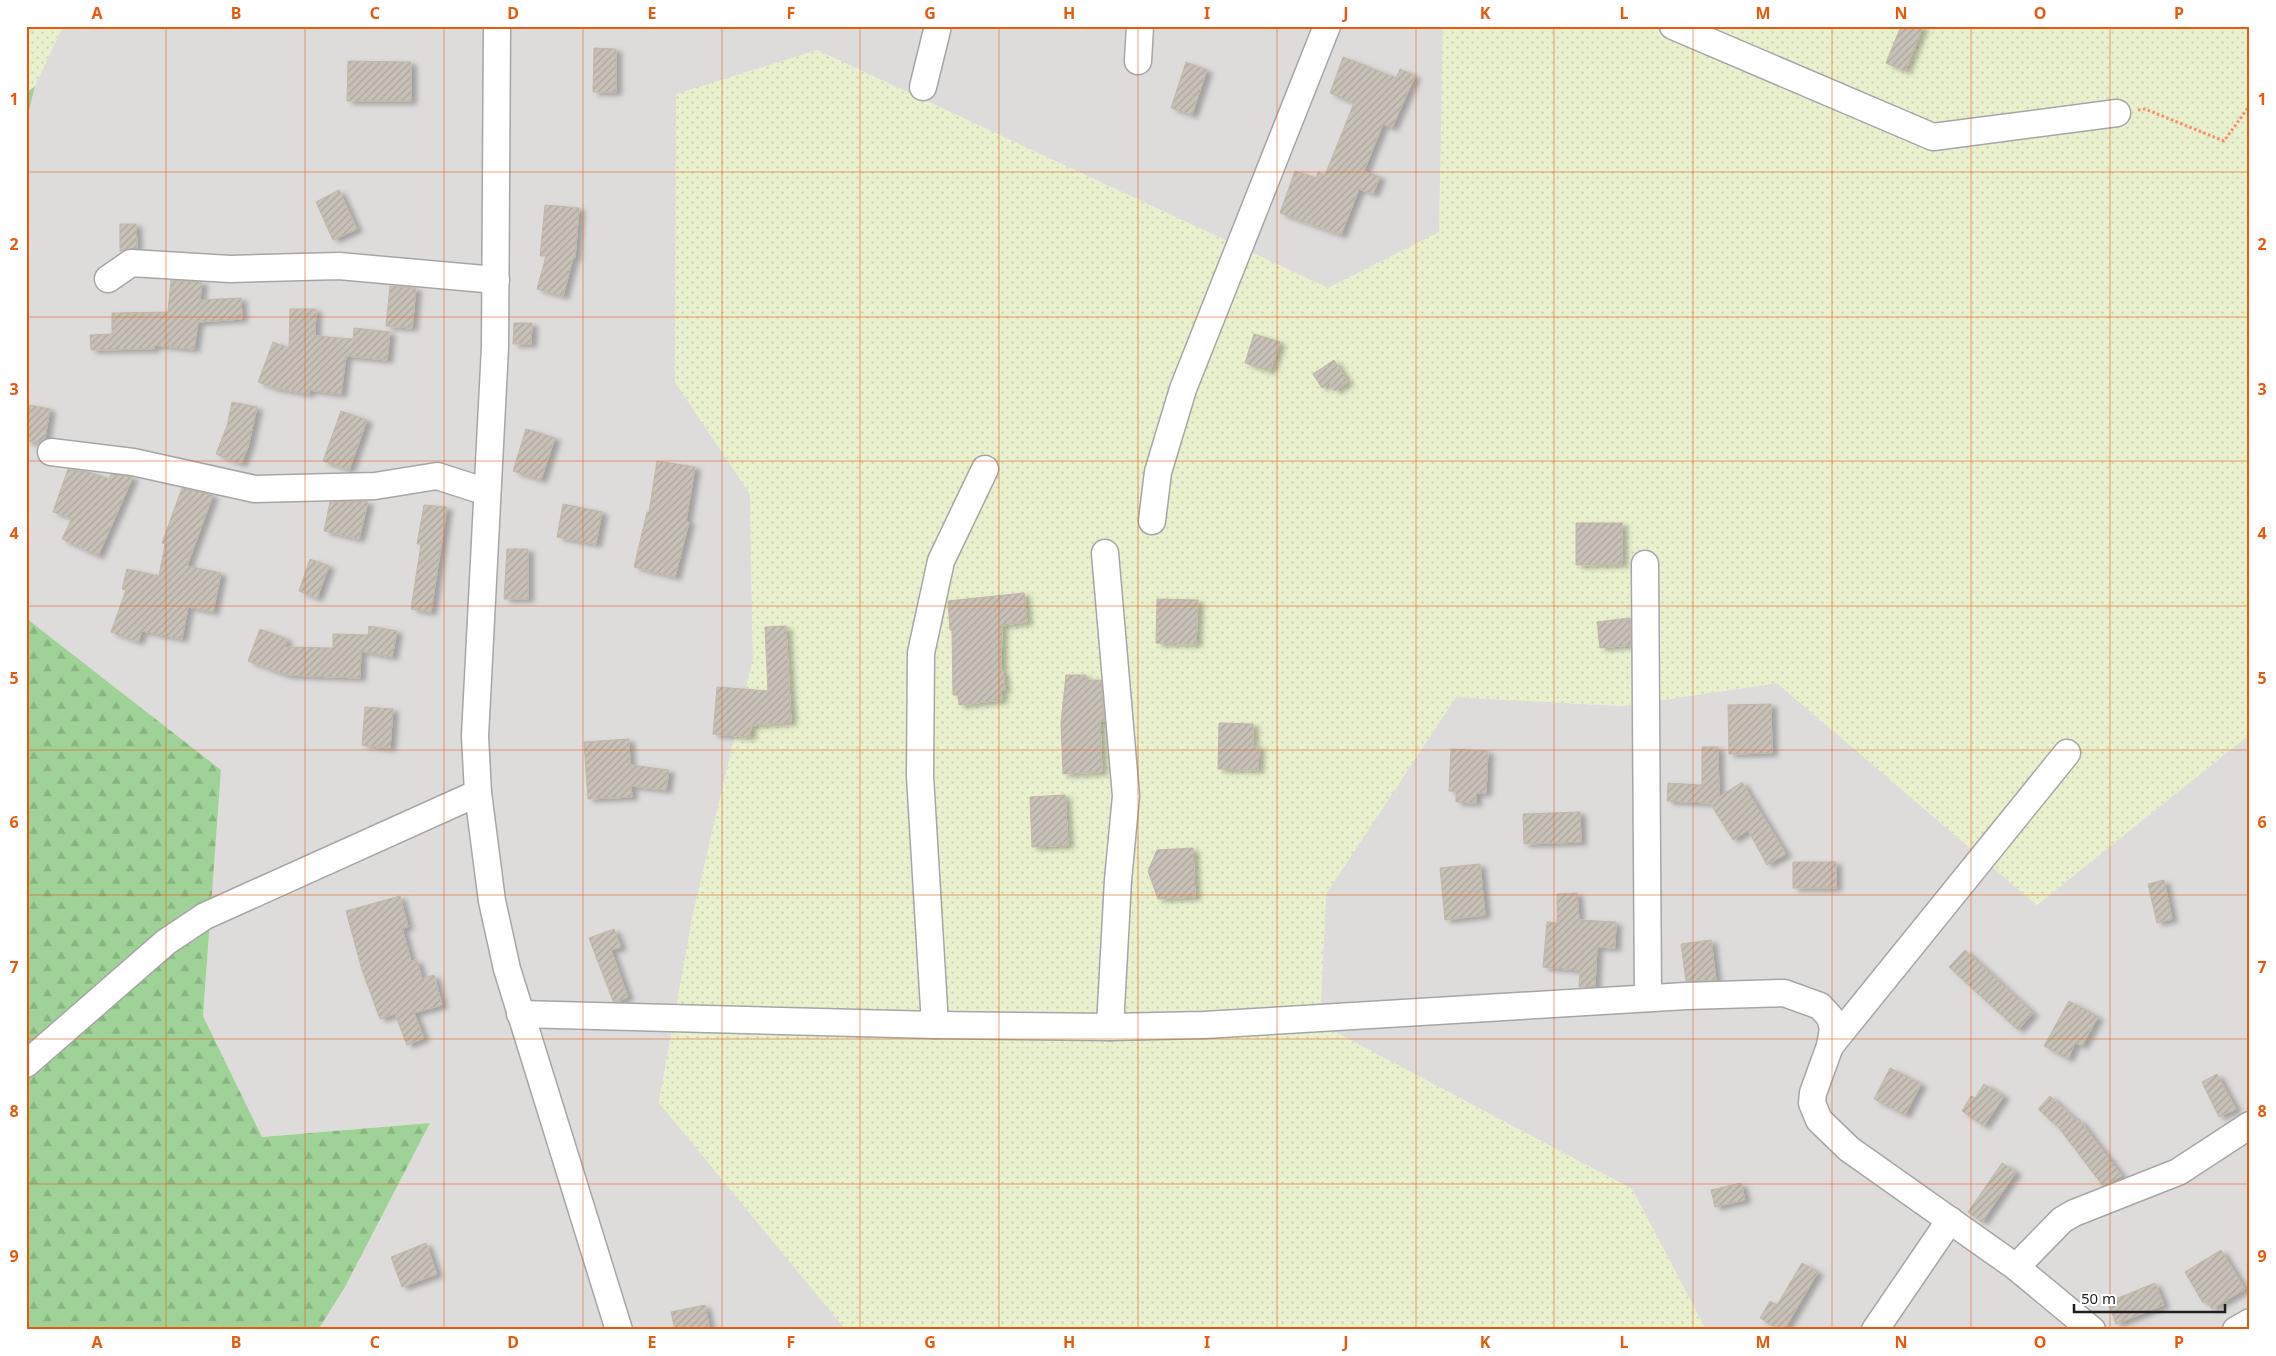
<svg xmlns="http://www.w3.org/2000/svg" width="2276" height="1356" viewBox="0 0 2276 1356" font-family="'Noto Sans',sans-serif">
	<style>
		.residential { fill: #dddcdb }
		.farmland { fill: url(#farmland-dots) }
		.forest { fill: url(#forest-firs) }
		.building { fill: url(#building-hatch); stroke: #c3b6a5; filter: url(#shadow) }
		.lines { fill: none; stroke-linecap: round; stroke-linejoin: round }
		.minor-casing { stroke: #a6a6a6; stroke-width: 29 }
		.path { stroke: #ff8b66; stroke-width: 3; stroke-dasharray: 2.5 2.5; stroke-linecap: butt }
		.minor { stroke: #fff; stroke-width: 26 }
		.grid { fill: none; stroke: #e8590c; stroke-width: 1; stroke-opacity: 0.55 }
		.neatline { fill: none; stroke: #e8590c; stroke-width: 2 }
		.grid-label { font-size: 16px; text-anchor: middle; font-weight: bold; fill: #e8590c }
	</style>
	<defs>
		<pattern id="farmland-dots" width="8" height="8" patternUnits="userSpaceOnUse" patternTransform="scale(1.25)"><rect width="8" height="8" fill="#e9f0ce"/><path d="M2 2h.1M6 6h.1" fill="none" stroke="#c7cdb0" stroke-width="1.8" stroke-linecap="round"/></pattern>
		<pattern id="forest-firs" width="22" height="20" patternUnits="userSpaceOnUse" patternTransform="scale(1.25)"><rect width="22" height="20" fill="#9fd296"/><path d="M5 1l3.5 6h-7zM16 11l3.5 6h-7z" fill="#88b481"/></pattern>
		<pattern id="building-hatch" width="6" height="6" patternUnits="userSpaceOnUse" patternTransform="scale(1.25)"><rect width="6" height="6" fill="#c8c1b7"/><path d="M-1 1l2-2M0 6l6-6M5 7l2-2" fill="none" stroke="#aba59d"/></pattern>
		<filter id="shadow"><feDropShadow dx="5.5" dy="3" stdDeviation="2.5" flood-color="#0004"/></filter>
	</defs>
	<rect width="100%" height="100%" fill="#f0eee4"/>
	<g class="residential">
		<polygon points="63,26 1443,26 1440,232 1328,288 817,50 675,382 750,494 753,659 693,914 659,1102 846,1330 318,1330 345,1287 430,1123 262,1137 203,1016 221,770 26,618 26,123 35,86"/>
		<polygon points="1777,683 2037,905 2250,734 2250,1330 1706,1330 1632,1189 1320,1024 1326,894 1456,697 1622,706"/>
	</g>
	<g class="farmland">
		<polygon points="26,26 63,26 35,86 26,93"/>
		<polygon points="1443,26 2250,26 2250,734 2037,905 1777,683 1622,706 1456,697 1326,894 1320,1024 1632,1189 1706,1330 846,1330 659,1103 693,914 753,658 750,494 675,382 676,94 817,50 1328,288 1439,232"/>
	</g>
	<g class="forest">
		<polygon points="35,86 26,123 26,93"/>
		<polygon points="26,618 221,770 203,1016 262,1137 430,1123 345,1287 318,1330 26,1330"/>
	</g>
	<g class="building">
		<polygon points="1901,26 1923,26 1905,71 1886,63"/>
		<polygon points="594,48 616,49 616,92 593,92"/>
		<polygon points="1343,57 1396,78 1400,69 1415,76 1392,128 1383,124 1364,171 1380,177 1373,194 1359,189 1341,235 1280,213 1295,171 1316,178 1318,172 1325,175 1354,103 1330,93"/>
		<polygon points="348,61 411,62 411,101 347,101"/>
		<polygon points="1186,62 1207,70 1192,115 1171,108"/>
		<polygon points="339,190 357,229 333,240 316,202"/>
		<polygon points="545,205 579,208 575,258 573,258 563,296 537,289 546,256 540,256"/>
		<polygon points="120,224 136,224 137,248 120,251"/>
		<polygon points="171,280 202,282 200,300 241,298 242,319 198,322 194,349 154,345 154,349 91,350 90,335 112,334 112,313 168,312"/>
		<polygon points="390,286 416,288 412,328 386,326"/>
		<polygon points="290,309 316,309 315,336 353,339 354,328 390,332 387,360 346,356 341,394 309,390 309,394 274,388 258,382 273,342 289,348"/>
		<polygon points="514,323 532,323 531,344 513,344"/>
		<polygon points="1254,334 1280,342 1270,371 1245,363"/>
		<polygon points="1334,360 1348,382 1334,391 1329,383 1322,388 1313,374"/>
		<polygon points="232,402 257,407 248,447 241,464 216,454 227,426"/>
		<polygon points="30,405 50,409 45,438 39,443 26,441"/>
		<polygon points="341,411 367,420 349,470 323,461"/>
		<polygon points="526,429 555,438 541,480 513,471"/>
		<polygon points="657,461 695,467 686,521 689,522 675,577 634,567 647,512 649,512"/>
		<polygon points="68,469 89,472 109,479 111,474 133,477 98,556 62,539 72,518 53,512"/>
		<polygon points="182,488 213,495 187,566 221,573 213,612 188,607 182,639 142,631 138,642 111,632 126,590 122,589 127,569 159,576 165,544 162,543"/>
		<polygon points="363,501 368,502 359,539 324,531 330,502"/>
		<polygon points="563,504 602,512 596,544 557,537"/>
		<polygon points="424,505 447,507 431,612 411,609 421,544 417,544"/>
		<polygon points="1576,523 1622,523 1622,564 1576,565"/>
		<polygon points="507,549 528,549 528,599 504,599"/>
		<polygon points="310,559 329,566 317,598 299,591"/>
		<polygon points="1024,593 1027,622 1002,625 1001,671 1003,671 1005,690 1001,690 1002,700 959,705 958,695 953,695 952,630 950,630 948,601"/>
		<polygon points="1157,599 1198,600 1196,644 1156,643"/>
		<polygon points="1630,618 1631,645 1600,648 1597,622"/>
		<polygon points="369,626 397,631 392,657 361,651 360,678 286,675 248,661 260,629 287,639 285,647 333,648 333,634 368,635"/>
		<polygon points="786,626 791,722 751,725 750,737 713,734 717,687 768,691 765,627"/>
		<polygon points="1066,675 1086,675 1086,680 1101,680 1104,721 1100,721 1102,772 1063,774 1061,723"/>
		<polygon points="1771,704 1772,753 1729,754 1728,705"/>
		<polygon points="365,707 393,709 390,748 362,745"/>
		<polygon points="1219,723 1253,724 1253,746 1259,746 1258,770 1218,769"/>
		<polygon points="629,739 630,765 669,770 666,790 631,786 632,797 588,799 584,742"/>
		<polygon points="1702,747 1718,747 1719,797 1742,782 1786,854 1767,865 1748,830 1733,840 1710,803 1667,801 1668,783 1702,785"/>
		<polygon points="1451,749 1488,751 1486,793 1476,793 1476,803 1456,802 1456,791 1449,791"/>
		<polygon points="1065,795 1068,845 1032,847 1030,797"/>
		<polygon points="1580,812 1581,842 1524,844 1523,814"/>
		<polygon points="1193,848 1195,897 1158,899 1148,871 1157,850"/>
		<rect x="1793" y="862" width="43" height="26"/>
		<polygon points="1480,864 1485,915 1445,920 1440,868"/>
		<polygon points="2164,880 2172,919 2157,923 2148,884"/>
		<polygon points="1577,893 1579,920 1616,922 1615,948 1597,947 1595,986 1579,987 1580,970 1543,967 1547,922 1557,923 1557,894"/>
		<polygon points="400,896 408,927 402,928 411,961 417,960 422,979 434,975 442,1005 414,1013 424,1038 407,1045 395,1014 380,1019 362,970 346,911"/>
		<polygon points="614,929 621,947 611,950 628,997 617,1002 613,1001 589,938"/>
		<polygon points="1711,940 1716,980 1686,981 1681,944"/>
		<polygon points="1965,950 2033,1013 2018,1030 1949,967"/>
		<polygon points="2069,1001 2098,1017 2082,1046 2075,1043 2068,1059 2044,1046"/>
		<polygon points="1890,1068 1921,1084 1905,1115 1874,1099"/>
		<polygon points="2217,1074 2236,1109 2219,1117 2202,1082"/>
		<polygon points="1984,1084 2004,1096 1984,1126 1962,1111 1971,1096 1975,1098"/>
		<polygon points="2050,1096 2077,1121 2079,1119 2122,1176 2103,1186 2059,1128 2038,1109"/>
		<polygon points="2002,1163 2016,1172 1982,1222 1968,1212"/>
		<polygon points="1741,1183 1745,1200 1715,1207 1711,1190"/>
		<polygon points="426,1243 437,1274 402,1287 391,1257"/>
		<polygon points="2221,1250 2245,1289 2212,1309 2207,1300 2203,1303 2185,1272"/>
		<polygon points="1802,1263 1818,1272 1784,1330 1779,1330 1760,1318 1770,1301 1777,1305"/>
		<polygon points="2155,1283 2164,1305 2116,1324 2108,1302"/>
		<polygon points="705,1305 710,1330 675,1330 671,1312"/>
	</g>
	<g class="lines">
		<defs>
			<g id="minor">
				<polyline points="497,26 495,347 475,736 478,793 492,901 507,969 619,1330"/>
				<polyline points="1673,26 1933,137 2117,113"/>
				<polyline points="1138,61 1140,26"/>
				<polyline points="923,87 938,26"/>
				<polyline points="108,279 131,263 230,269 339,266 496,280"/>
				<polyline points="51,452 133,462 255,489 375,486 437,476 487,492"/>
				<polyline points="1152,521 1158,472 1183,389 1327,26"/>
				<polyline points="1105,553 1126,796 1118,880 1110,1027"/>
				<polyline points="1645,564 1648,998"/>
				<polyline points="520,1014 935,1025 1110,1027 1204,1025 1686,996 1784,993 1820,1006 1830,1017 1833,1029 1830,1046 1813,1093 1812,1103 1819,1120 1849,1149 2016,1267 2092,1330"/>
				<polyline points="935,1025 920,776 921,653 941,561 985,469"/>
				<polyline points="1830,1046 2067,753"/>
				<polyline points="26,1064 166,942 205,916 478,793"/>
				<polyline points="2016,1267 2062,1220 2074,1213 2178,1172 2250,1125"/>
				<polyline points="1875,1330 1950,1220"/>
				<polyline points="2236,1330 2250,1322"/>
			</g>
		</defs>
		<use href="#minor" class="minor-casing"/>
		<polyline class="path" points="2138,110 2145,109 2224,141 2250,105"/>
		<use href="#minor" class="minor"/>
	</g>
	<path class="grid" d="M166 26V1330M305 26V1330M444 26V1330M583 26V1330M722 26V1330M860 26V1330M999 26V1330M1138 26V1330M1277 26V1330M1416 26V1330M1554 26V1330M1693 26V1330M1832 26V1330M1971 26V1330M2110 26V1330M26 172H2250M26 317H2250M26 461H2250M26 606H2250M26 750H2250M26 895H2250M26 1039H2250M26 1184H2250"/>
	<rect width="2276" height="1356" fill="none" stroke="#ffffff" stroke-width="55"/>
	<path d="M2074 1304v8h151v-8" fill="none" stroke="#1f1f1f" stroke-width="2.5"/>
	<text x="2081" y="1304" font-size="15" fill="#1f1f1f" stroke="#ffffff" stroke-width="4" paint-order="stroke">50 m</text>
	<rect x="28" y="28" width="2220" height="1300" class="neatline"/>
	<g class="grid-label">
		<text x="97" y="19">A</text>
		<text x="236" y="19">B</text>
		<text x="375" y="19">C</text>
		<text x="513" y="19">D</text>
		<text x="652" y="19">E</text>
		<text x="791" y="19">F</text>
		<text x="930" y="19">G</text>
		<text x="1069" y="19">H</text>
		<text x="1207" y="19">I</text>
		<text x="1346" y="19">J</text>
		<text x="1485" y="19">K</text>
		<text x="1624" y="19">L</text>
		<text x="1763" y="19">M</text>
		<text x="1901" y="19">N</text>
		<text x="2040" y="19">O</text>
		<text x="2179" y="19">P</text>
		<text x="14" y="105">1</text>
		<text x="2262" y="105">1</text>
		<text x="14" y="250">2</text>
		<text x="2262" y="250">2</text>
		<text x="14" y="395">3</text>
		<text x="2262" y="395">3</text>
		<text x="14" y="539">4</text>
		<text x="2262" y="539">4</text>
		<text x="14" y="684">5</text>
		<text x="2262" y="684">5</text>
		<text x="14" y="828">6</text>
		<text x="2262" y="828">6</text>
		<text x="14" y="973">7</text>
		<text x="2262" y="973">7</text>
		<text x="14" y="1117">8</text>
		<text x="2262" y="1117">8</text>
		<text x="14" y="1262">9</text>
		<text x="2262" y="1262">9</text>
		<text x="97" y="1348">A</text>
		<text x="236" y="1348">B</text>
		<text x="375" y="1348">C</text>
		<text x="513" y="1348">D</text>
		<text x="652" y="1348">E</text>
		<text x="791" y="1348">F</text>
		<text x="930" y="1348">G</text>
		<text x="1069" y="1348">H</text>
		<text x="1207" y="1348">I</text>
		<text x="1346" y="1348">J</text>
		<text x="1485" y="1348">K</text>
		<text x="1624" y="1348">L</text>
		<text x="1763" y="1348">M</text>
		<text x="1901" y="1348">N</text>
		<text x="2040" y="1348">O</text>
		<text x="2179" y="1348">P</text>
	</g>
</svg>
